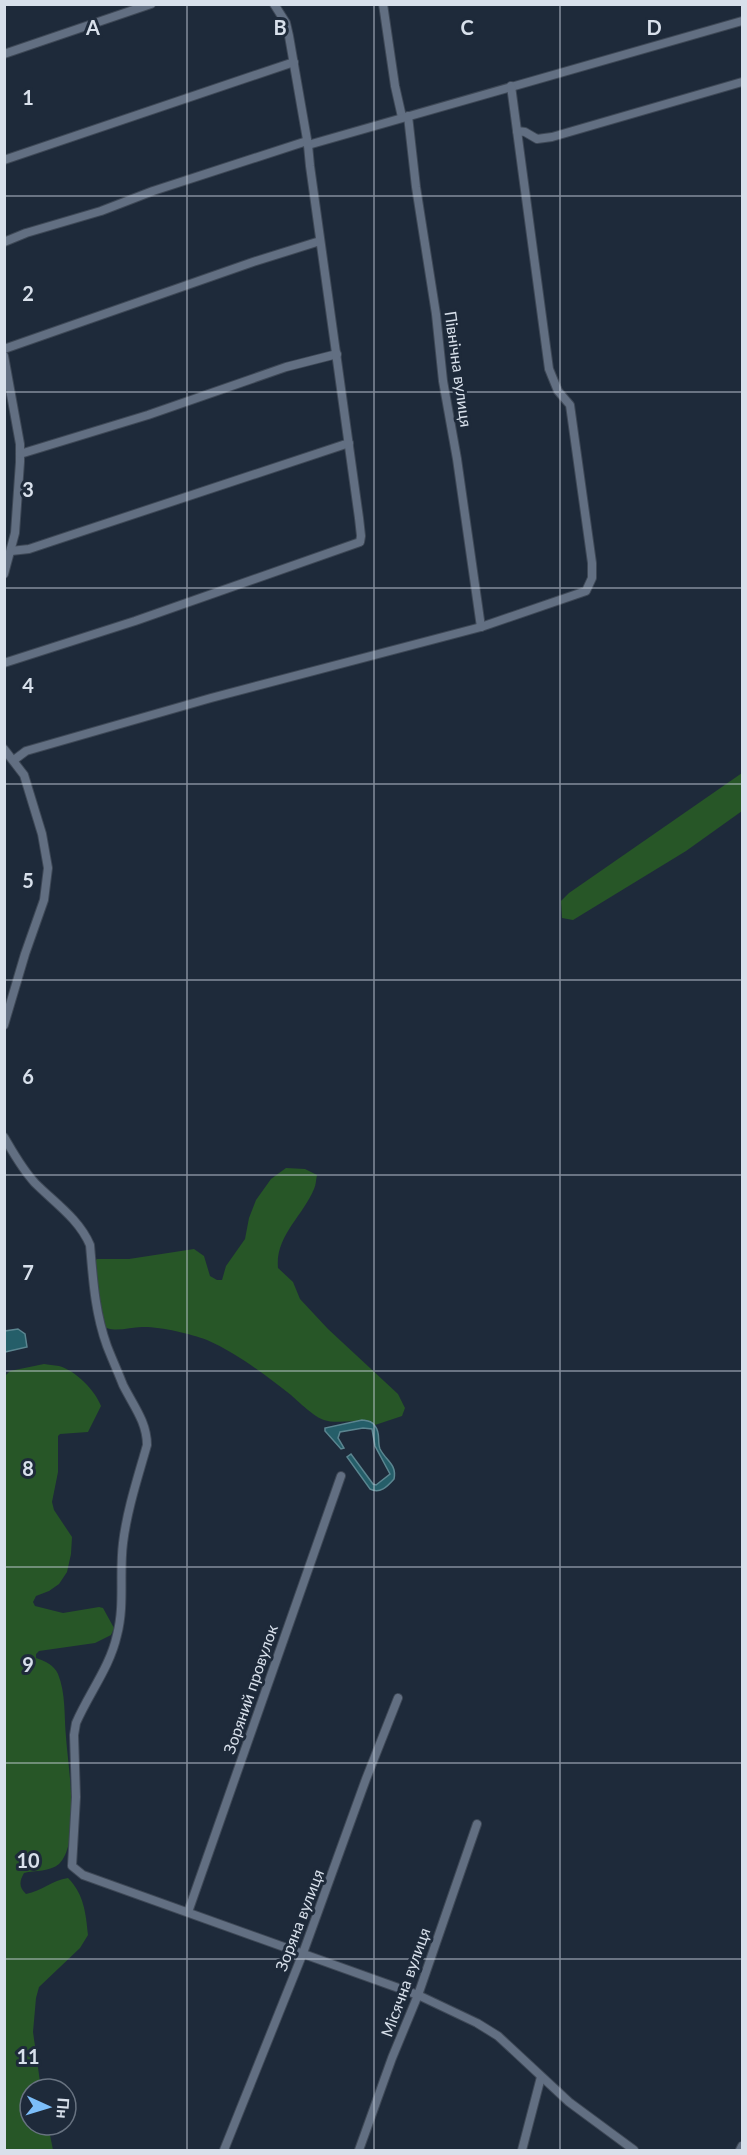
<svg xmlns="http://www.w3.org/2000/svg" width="747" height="2155" viewBox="0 0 747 2155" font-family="Lato,sans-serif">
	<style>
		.green { fill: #275627 }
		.water { fill: #255e69; stroke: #5b8590; stroke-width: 1.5 }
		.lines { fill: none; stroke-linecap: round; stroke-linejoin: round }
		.minor-casing { stroke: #3e4856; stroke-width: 10 }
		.minor { stroke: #626f82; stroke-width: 8 }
		.grid { fill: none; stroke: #d8e0eb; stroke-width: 1.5; stroke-opacity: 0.55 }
		.labels { text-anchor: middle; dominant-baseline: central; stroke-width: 6; stroke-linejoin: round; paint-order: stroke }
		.street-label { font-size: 16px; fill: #d8e0eb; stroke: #1e2a3a }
		.grid-label { font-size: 20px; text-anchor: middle; font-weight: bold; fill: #d8e0eb; stroke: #1e2a3a; stroke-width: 6; stroke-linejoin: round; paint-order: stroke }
	</style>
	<rect width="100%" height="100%" fill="#1e2a3a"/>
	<g class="green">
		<polygon points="742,773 742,811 686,851 573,920 562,918 561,901 569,893"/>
		<path d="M286 1168 305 1169 317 1175C316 1179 316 1185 314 1189 303 1216 275 1236 278 1268L293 1282 300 1299 328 1329 398 1394 405 1408 402 1416 375 1425 369 1421C357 1420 334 1424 324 1420 314 1417 299 1402 291 1395 265 1375 237 1353 207 1340 191 1334 162 1327 144 1327 131 1326 112 1335 100 1324 87 1313 92 1278 93 1262L97 1259H129L194 1249 204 1256 210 1276 217 1280H222L226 1266 245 1239 249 1218 256 1200 271 1179Z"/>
		<path d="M44 1364C48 1365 54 1365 59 1366 76 1371 95 1390 101 1406L88 1432 60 1434 58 1436V1472L52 1502 54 1510 72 1537 71 1554 67 1572 59 1584 49 1591 36 1596 33 1602 35 1606 63 1613 99 1607 103 1608 114 1628 111 1635 95 1643 39 1651 36 1654V1658C45 1661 54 1665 58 1674 66 1694 64 1716 66 1737 68 1766 81 1843 59 1864 50 1872 35 1870 24 1873 19 1882 19 1887 26 1894 42 1891 52 1880 68 1878 84 1894 86 1914 88 1935L80 1948 39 1987 36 1998 33 2032 41 2089H30V2125H48L53 2150H5L4 1377 10 1371Z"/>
	</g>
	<g class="water">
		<polygon points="18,1329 25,1334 27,1347 5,1352 5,1331"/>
		<path d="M362 1420C368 1421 372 1421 375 1426 381 1433 377 1442 380 1449 386 1461 397 1464 394 1479 387 1487 380 1494 370 1489L347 1457 351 1454 373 1484 376 1485 390 1474 375 1446 372 1429 363 1428 340 1432 338 1438 344 1448 341 1449 325 1431V1428Z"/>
	</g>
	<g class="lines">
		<defs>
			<g id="minor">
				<polyline points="383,4 395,86 402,117"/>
				<polyline points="4,54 151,4"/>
				<polyline points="408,116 416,187 436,314 443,381 457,459 481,627"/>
				<polyline points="517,131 525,132 537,139 552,137 742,82"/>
				<polyline points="308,145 742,21"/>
				<polyline points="4,160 294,62"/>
				<polyline points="4,242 26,233 101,211 153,191 307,141"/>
				<polyline points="4,349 253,262 320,241"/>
				<polyline points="4,356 20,444 20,462 15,533 4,574"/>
				<polyline points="20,454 148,415 286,367 337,354"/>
				<polyline points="11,551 29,549 50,542 349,443"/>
				<polyline points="4,663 135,621 360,542 361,536 359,518 310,166 308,145 289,36 286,23 274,4"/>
				<polyline points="4,749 24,775 42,834 48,868 44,900 25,954 4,1025"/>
				<polyline points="14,760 26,751 211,698 481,627 586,591 592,578 592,563 570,405 558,391 549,369 511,86"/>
				<path d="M4 1137C14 1154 22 1169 35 1183 55 1203 79 1219 90 1245 93 1280 95 1313 107 1346 112 1359 118 1372 123 1385 133 1405 147 1422 147 1445 138 1477 127 1510 123 1543 119 1574 125 1605 117 1635 110 1667 89 1693 76 1723L74 1735 76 1797 72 1866 83 1875 418 1995 477 2023 498 2036 569 2102 634 2150"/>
				<polyline points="188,1912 341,1476"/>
				<polyline points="224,2150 303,1953 366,1779 398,1698"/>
				<polyline points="359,2150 392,2058 418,1995 477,1824"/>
				<polyline points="522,2150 541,2077"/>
				<polyline points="740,2150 742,2146"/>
			</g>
		</defs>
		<use href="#minor" class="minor-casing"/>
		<use href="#minor" class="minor"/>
	</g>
	<path class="grid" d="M187 4V2150M374 4V2150M560 4V2150M4 196H742M4 392H742M4 588H742M4 784H742M4 980H742M4 1175H742M4 1371H742M4 1567H742M4 1763H742M4 1959H742"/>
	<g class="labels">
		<g class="street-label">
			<text transform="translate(459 369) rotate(82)">Північна вулиця</text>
			<text transform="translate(250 1689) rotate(-71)">Зоряний провулок</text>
			<text transform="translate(299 1920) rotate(-69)">Зоряна вулиця</text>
			<text transform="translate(405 1982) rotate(-70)">Місячна вулиця</text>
		</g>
	</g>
	<g class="grid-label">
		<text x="93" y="35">A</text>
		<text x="280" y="35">B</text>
		<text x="467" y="35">C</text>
		<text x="654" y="35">D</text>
		<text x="28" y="105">1</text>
		<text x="28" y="301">2</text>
		<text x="28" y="497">3</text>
		<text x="28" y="693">4</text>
		<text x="28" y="888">5</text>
		<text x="28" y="1084">6</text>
		<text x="28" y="1280">7</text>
		<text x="28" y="1476">8</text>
		<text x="28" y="1672">9</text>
		<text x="28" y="1868">10</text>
		<text x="28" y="2064">11</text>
	</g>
	<rect width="747" height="2155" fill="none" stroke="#d8e0eb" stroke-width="12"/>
	<g transform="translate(48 2107) rotate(94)"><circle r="28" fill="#1e2a3a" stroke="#687381" stroke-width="1.5"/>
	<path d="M0-4.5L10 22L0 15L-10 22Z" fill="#7cbef9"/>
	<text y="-9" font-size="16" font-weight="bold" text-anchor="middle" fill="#d8e0eb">Пн</text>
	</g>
</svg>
